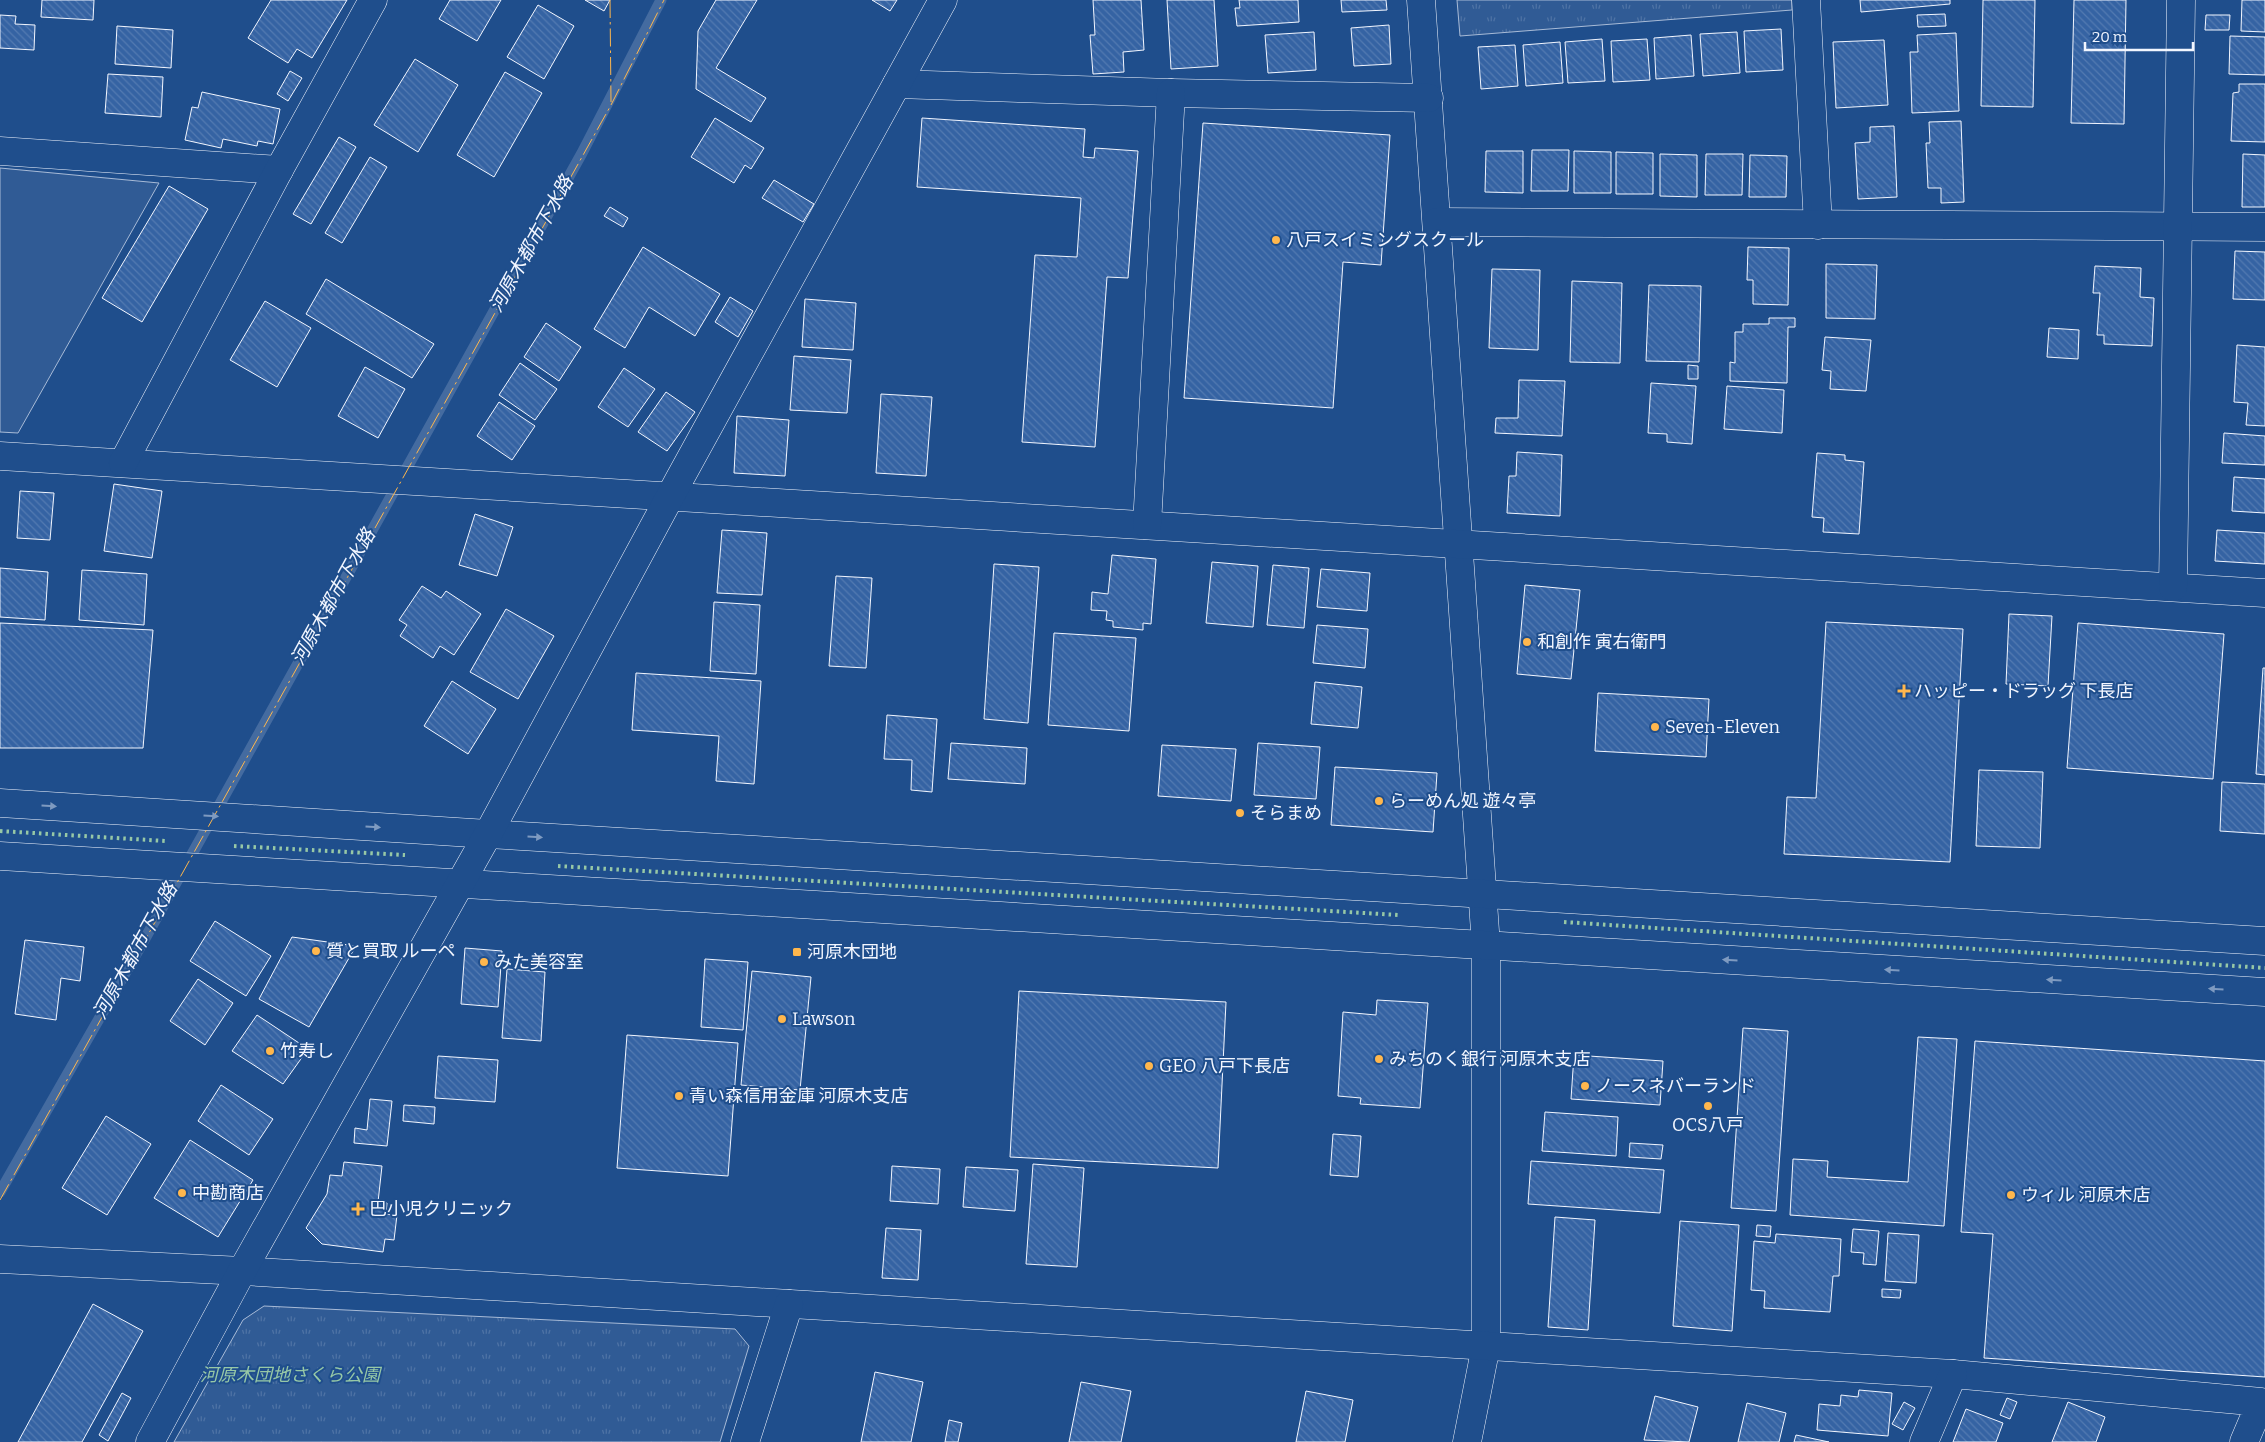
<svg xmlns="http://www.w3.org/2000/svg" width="2265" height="1442" viewBox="0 0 2265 1442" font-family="Bitter,'Noto Sans JP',serif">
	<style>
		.park { fill: url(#park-tufts); stroke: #a8bbd7 }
		.built { fill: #305b95; stroke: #a8bbd7 }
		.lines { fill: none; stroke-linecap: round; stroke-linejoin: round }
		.stream { stroke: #446ba0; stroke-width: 11 }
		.building { fill: url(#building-back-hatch); stroke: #f2f6ff }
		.minor-casing { stroke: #f2f6ff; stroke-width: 29 }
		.minor { stroke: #1f4e8c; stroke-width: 28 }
		.hedge { stroke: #97c8a6; stroke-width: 4; stroke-dasharray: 2.5 4; stroke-linecap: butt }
		.power { stroke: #ffb74d; stroke-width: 1; stroke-dasharray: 18 4 2.5 4; stroke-linecap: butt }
		.oneway { fill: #7e9ac0 }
		.poi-dot { fill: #ffb74d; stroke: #1f4e8c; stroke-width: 2 }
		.labels { text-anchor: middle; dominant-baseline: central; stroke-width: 4; stroke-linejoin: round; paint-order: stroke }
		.poi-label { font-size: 18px; fill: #f2f6ff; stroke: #1f4e8c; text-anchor: start }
		.park-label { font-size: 18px; font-style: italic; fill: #97c8a6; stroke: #1f4e8c }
		.water-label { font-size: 19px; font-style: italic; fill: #f2f6ff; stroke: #1f4e8c }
	</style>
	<defs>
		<pattern id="park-tufts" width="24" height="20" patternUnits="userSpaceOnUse" patternTransform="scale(1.25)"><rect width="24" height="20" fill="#305b95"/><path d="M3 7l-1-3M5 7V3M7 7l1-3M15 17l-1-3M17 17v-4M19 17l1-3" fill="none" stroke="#4e73a5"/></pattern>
		<pattern id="building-back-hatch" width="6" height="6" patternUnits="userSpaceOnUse" patternTransform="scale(1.25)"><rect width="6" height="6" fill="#3563a3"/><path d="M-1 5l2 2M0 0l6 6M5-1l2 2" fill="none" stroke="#537ab1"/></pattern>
	</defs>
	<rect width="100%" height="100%" fill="#1f4e8c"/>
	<g class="park">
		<polygon points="1457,0 1792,0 1792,10 1460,36"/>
		<polygon points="264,1306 735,1329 749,1346 720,1442 174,1442 243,1320"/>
	</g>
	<polygon class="built" points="0,168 159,183 18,433 0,432"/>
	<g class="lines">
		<polyline class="stream" points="0,1192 147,935 582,153 661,0"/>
	</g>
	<g class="building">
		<polygon points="42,0 94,0 93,20 41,17"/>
		<polygon points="271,0 347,0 312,58 297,49 288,63 248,38"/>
		<polygon points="450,0 501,0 477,41 439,19"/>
		<polygon points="585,0 610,0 604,11"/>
		<polygon points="716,0 757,0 716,68 766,98 751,122 696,89 698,31"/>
		<polygon points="872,0 897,0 890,11"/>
		<polygon points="1093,0 1141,0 1144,50 1123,52 1124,72 1093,74 1090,35 1095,35"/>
		<polygon points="1167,0 1214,0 1218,66 1171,69"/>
		<polygon points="1239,0 1298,0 1299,22 1237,26 1235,8 1240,8"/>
		<polygon points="1341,0 1386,0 1387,10 1342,12"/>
		<polygon points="1860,0 1950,0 1950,4 1861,12"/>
		<polygon points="1983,0 2035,0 2033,107 1981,106"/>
		<polygon points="2074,0 2126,0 2124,124 2071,123"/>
		<polygon points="2242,0 2265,0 2265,32 2241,31"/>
		<polygon points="538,5 574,26 544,79 507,57"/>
		<polygon points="1945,14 1946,26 1918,27 1917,15"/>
		<polygon points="0,15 16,16 15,24 35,25 34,50 0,48"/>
		<polygon points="2206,15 2230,15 2229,30 2205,30"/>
		<polygon points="1389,25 1391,64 1354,66 1351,28"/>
		<polygon points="117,26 173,30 171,68 115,64"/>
		<polygon points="1781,29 1783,70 1746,72 1744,31"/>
		<polygon points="1314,32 1316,70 1268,73 1265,35"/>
		<polygon points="1737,32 1740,73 1703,76 1700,34"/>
		<polygon points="1956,33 1959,111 1912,113 1910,52 1918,52 1917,35"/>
		<polygon points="1691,35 1694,76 1656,79 1654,38"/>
		<polygon points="2230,36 2265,37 2265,75 2229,74"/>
		<polygon points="1602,39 1605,81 1568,83 1565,42"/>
		<polygon points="1647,39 1650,80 1613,82 1611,41"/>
		<polygon points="1884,40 1888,105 1836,108 1833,42"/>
		<polygon points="1560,42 1563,83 1526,86 1523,45"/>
		<polygon points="1515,45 1518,86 1481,89 1478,47"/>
		<polygon points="415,59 458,85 418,152 374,125"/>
		<polygon points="290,71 302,78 288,101 277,94"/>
		<polygon points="505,72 542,93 494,177 457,155"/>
		<polygon points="108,74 163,77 161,117 105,113"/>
		<polygon points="2239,84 2265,84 2265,142 2231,141 2233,93 2239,92"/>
		<polygon points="202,92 280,109 273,144 258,141 257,146 223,139 221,148 185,140 192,107 198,108"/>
		<polygon points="715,118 764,148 751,169 745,165 734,183 691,157"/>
		<polygon points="922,118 1085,129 1083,157 1094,158 1095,148 1138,151 1128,278 1107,277 1095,447 1022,442 1035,255 1077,257 1081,198 917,187"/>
		<polygon points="1961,121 1964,202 1941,203 1941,188 1928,188 1926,143 1930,143 1929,122"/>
		<polygon points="1203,123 1390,135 1381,265 1343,262 1333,408 1184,398"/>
		<polygon points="1894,126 1897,197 1858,199 1855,143 1870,142 1870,127"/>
		<polygon points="339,137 356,147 311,224 293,214"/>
		<polygon points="1532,150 1569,150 1568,191 1531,191"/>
		<polygon points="1486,151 1523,151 1523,193 1485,192"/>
		<polygon points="1574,151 1611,152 1611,193 1574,193"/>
		<polygon points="1616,152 1653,153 1653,194 1616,194"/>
		<polygon points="1660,154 1697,155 1697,197 1660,196"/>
		<polygon points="1706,154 1743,154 1742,195 1705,195"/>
		<polygon points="2243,154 2265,155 2265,207 2242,207"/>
		<polygon points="1750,155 1787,156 1786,197 1749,197"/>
		<polygon points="370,157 387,167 342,243 325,233"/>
		<polygon points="774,180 814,204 803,222 762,198"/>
		<polygon points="169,186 208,209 142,322 102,298"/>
		<polygon points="610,207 628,218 623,227 604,216"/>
		<polygon points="643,247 720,294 695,336 649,307 625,348 594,329"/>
		<polygon points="1748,247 1789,248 1788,305 1753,304 1753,280 1747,280"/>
		<polygon points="2235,251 2265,252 2265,300 2233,299"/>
		<polygon points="1826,264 1877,265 1875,319 1826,318"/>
		<polygon points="2095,266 2141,268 2140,297 2154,298 2152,346 2104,344 2104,335 2097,335 2100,293 2093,293"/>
		<polygon points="1492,269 1540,270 1538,350 1489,348"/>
		<polygon points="326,279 434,344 412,378 306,314"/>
		<polygon points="1572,281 1622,283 1620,363 1570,362"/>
		<polygon points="1649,285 1701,286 1699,362 1646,361"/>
		<polygon points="730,297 753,311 738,337 715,322"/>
		<polygon points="805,299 856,303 853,350 802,347"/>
		<polygon points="265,301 311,328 277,387 230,360"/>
		<polygon points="1769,318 1795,318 1795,327 1788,327 1787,383 1730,381 1730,362 1735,363 1735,332 1743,332 1743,324 1769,324"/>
		<polygon points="546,323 581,347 559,381 524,357"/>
		<polygon points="2049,328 2079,330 2078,359 2047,357"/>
		<polygon points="1825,337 1871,340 1866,391 1830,389 1831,371 1822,370"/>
		<polygon points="2237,345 2265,347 2265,426 2246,425 2248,403 2234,402"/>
		<polygon points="794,356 851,360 847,413 790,410"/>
		<polygon points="520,363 557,389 535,420 499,395"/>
		<polygon points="1688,365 1698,366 1698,379 1688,379"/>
		<polygon points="365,367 405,389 378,438 338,416"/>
		<polygon points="624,368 655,389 628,427 598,407"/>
		<polygon points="1519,380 1565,381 1562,436 1495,433 1496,418 1518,418"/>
		<polygon points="1651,383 1696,386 1692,444 1667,442 1667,434 1648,433"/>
		<polygon points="1727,386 1784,390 1782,433 1724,429"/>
		<polygon points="666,392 695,412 667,451 638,432"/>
		<polygon points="881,394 932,397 926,476 876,473"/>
		<polygon points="499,402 535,426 512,460 477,436"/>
		<polygon points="737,416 789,420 785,476 734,473"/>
		<polygon points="2224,433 2265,436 2265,465 2222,463"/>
		<polygon points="1517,452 1562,455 1560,516 1507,513 1509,476 1516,476"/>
		<polygon points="1817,453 1845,455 1845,460 1864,462 1859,534 1823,532 1824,518 1812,517"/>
		<polygon points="2234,477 2265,479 2265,513 2232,511"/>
		<polygon points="114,484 162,491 152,558 104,551"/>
		<polygon points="20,491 54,493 50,540 17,538"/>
		<polygon points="475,514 513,527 497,576 459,565"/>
		<polygon points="722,530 767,533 762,595 717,593"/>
		<polygon points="2217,530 2265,533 2265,564 2215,561"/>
		<polygon points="1112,555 1156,559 1151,624 1143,623 1143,630 1113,627 1113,621 1106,620 1107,611 1091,610 1092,592 1108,594"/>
		<polygon points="1212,562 1258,566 1253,627 1206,623"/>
		<polygon points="994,564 1039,567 1028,723 984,719"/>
		<polygon points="1273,565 1309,568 1304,628 1267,625"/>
		<polygon points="0,568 48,572 45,620 0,617"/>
		<polygon points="1321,569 1370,573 1367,611 1317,607"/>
		<polygon points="82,570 147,574 144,625 79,620"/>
		<polygon points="836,576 872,578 866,668 829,666"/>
		<polygon points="1525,585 1580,590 1571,679 1517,674"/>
		<polygon points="422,586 441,598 446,591 481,614 454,655 440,646 433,658 400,636 407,625 399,620"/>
		<polygon points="714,602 760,605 756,674 710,671"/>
		<polygon points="506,609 554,636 518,699 470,672"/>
		<polygon points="2009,614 2052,616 2048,686 2006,684"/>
		<polygon points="1826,622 1963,629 1950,862 1784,854 1787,797 1816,798"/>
		<polygon points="0,623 153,630 143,748 0,748"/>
		<polygon points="2078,623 2224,634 2213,779 2067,768"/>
		<polygon points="1317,625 1368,629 1365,668 1313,663"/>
		<polygon points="1054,633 1136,638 1129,731 1048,725"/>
		<polygon points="2263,668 2265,668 2265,775 2256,774"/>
		<polygon points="636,673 761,681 754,784 716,781 719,736 632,730"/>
		<polygon points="452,681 496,709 468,754 424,726"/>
		<polygon points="1315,682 1362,687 1358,728 1311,724"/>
		<polygon points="1598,693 1709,699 1706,757 1595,751"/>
		<polygon points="887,715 937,719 932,792 911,790 912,760 884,759"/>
		<polygon points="951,743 1027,748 1025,784 948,779"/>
		<polygon points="1258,743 1320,747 1316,799 1254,795"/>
		<polygon points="1162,745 1236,749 1231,801 1158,796"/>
		<polygon points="1335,767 1437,773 1433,832 1331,825"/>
		<polygon points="1979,770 2043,772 2040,848 1976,846"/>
		<polygon points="2222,782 2265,784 2265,834 2220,831"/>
		<polygon points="215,921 271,956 246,996 190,961"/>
		<polygon points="292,937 356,946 309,1027 259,999"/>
		<polygon points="25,940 84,947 80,981 61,978 56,1020 15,1014"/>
		<polygon points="465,948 502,951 498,1007 461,1004"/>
		<polygon points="705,959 748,962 743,1030 701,1027"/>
		<polygon points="507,969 545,972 541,1041 502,1038"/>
		<polygon points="752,971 811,977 800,1090 741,1085"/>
		<polygon points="198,979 233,1003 205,1045 170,1021"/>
		<polygon points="1019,991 1226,1002 1218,1168 1010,1157"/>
		<polygon points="1377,1000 1428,1003 1420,1108 1360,1104 1361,1098 1338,1096 1343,1012 1376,1015"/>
		<polygon points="257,1015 308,1049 283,1084 232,1051"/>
		<polygon points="1743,1028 1788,1031 1776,1211 1731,1208"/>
		<polygon points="627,1035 738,1043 728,1176 617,1168"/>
		<polygon points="1918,1037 1957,1039 1944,1226 1790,1215 1793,1159 1828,1161 1827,1177 1908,1182"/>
		<polygon points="1975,1041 2265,1061 2265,1377 1984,1358 1993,1234 1961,1232"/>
		<polygon points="1574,1055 1663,1061 1660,1105 1571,1099"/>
		<polygon points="438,1056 498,1060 495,1102 435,1098"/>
		<polygon points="221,1085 273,1119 249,1155 198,1121"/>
		<polygon points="370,1099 392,1101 387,1146 354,1143 355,1128 367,1130"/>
		<polygon points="404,1105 435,1107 434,1124 403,1121"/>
		<polygon points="1545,1112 1618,1117 1616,1156 1542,1151"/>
		<polygon points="106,1116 151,1144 107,1215 62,1188"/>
		<polygon points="1333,1134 1361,1136 1358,1177 1330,1175"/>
		<polygon points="190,1140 253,1180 218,1237 154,1198"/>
		<polygon points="1630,1143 1663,1145 1661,1159 1629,1157"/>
		<polygon points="1531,1161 1664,1170 1660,1213 1528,1204"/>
		<polygon points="344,1162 382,1166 378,1202 387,1203 386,1214 397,1215 394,1240 385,1239 383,1252 322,1244 306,1228 327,1194 330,1175 342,1176"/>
		<polygon points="1033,1164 1084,1168 1077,1267 1026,1264"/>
		<polygon points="892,1166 940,1169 938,1204 890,1201"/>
		<polygon points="966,1167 1018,1170 1015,1211 963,1207"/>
		<polygon points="1555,1217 1595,1220 1588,1330 1548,1327"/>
		<polygon points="1680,1221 1739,1225 1732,1331 1673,1326"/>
		<polygon points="1757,1225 1771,1226 1770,1237 1756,1236"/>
		<polygon points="886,1228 921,1230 918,1280 882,1278"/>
		<polygon points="1853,1229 1879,1231 1876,1265 1863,1264 1864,1253 1851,1252"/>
		<polygon points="1888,1233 1919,1235 1916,1283 1885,1281"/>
		<polygon points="1776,1234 1841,1239 1839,1276 1833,1276 1830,1312 1764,1308 1765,1291 1751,1290 1754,1241 1775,1243"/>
		<polygon points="1882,1289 1901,1290 1900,1298 1882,1297"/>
		<polygon points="93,1304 143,1331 82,1442 18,1442"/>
		<polygon points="875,1372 923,1382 911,1442 861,1442"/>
		<polygon points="1081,1382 1131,1391 1121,1442 1069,1442"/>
		<polygon points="1859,1390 1892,1393 1888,1436 1817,1430 1819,1404 1840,1406 1841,1395 1858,1397"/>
		<polygon points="1306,1391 1353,1400 1345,1442 1296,1442"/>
		<polygon points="122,1393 131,1398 108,1441 99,1435"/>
		<polygon points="1655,1396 1698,1407 1689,1442 1644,1440"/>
		<polygon points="2007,1398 2017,1402 2010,1419 2000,1415"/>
		<polygon points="1904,1402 1915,1408 1903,1430 1892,1424"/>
		<polygon points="2068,1402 2105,1417 2096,1442 2052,1442"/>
		<polygon points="1747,1403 1786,1413 1779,1442 1738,1442"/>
		<polygon points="1966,1409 2003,1423 1996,1442 1953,1442"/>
		<polygon points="949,1420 962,1423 958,1442 945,1442"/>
		<polygon points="1796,1435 1829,1442 1794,1442"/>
	</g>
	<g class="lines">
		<defs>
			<g id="minor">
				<polyline points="1421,0 1486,946 1486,1346 1467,1442"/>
				<polyline points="1806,0 1818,225"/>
				<polyline points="897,84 1171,93 1429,98"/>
				<polyline points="0,151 279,170"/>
				<polyline points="1437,222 2265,227"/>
				<polyline points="0,456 2265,593"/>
				<polyline points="123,463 279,170 373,0"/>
				<polyline points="1147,525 1171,93"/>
				<polyline points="2173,587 2181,0"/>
				<polyline points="0,803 488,834 2265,941"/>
				<polyline points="0,856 2265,992"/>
				<polyline points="0,1259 242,1271 1953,1374 2261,1402 2244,1442"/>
				<polyline points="150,1442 242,1271 488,834 679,480 943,0"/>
				<polyline points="745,1442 789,1304"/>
				<polyline points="1924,1442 1953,1374"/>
			</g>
		</defs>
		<use href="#minor" class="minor-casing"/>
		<use href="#minor" class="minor"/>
		<g class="hedge">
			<polyline points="0,831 166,841"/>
			<polyline points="234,846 405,855"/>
			<polyline points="558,866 1399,915"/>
			<polyline points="1564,922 2265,968"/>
		</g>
		<g class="power">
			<polyline points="610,0 611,102"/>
			<polyline points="0,1200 611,105 664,0"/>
		</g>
	</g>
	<defs><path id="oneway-solid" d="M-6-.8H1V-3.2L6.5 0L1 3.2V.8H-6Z" transform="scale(1.25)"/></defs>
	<g class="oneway">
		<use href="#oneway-solid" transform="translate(49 806) rotate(4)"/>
		<use href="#oneway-solid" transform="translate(211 816) rotate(4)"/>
		<use href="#oneway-solid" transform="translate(373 827) rotate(4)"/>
		<use href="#oneway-solid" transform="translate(535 837) rotate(3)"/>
		<use href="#oneway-solid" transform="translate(1730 960) rotate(-177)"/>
		<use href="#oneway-solid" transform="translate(1892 970) rotate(-177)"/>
		<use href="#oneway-solid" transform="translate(2054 980) rotate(-177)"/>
		<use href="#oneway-solid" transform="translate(2216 989) rotate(-177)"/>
	</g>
	<g class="poi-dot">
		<circle cx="1276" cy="240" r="5"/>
		<circle cx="1527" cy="642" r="5"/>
		<path d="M1901.5 683.5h5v5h5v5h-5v5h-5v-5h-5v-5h5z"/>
		<circle cx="1655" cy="727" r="5"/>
		<circle cx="1379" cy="801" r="5"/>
		<circle cx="1240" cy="813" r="5"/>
		<circle cx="316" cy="951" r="5"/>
		<rect x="792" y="947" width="10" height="10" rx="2.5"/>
		<circle cx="484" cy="962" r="5"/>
		<circle cx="782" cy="1019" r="5"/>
		<circle cx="270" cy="1051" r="5"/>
		<circle cx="1379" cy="1059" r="5"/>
		<circle cx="1149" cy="1066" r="5"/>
		<circle cx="1585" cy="1086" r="5"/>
		<circle cx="679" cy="1096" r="5"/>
		<circle cx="1708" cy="1106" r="5"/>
		<circle cx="182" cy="1193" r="5"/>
		<circle cx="2011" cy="1195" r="5"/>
		<path d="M355.5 1201.5h5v5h5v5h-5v5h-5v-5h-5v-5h5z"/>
	</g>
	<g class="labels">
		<g class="poi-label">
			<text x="1286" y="240">八戸スイミングスクール</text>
			<text x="1537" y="642">和創作 寅右衛門</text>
			<text x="1914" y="691">ハッピー・ドラッグ 下長店</text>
			<text x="1665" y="727">Seven-Eleven</text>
			<text x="1389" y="801">らーめん処 遊々亭</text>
			<text x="1250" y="813">そらまめ</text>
			<text x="326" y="951">質と買取 ルーペ</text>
			<text x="807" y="952">河原木団地</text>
			<text x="494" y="962">みた美容室</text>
			<text x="792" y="1019">Lawson</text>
			<text x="280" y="1051">竹寿し</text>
			<text x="1389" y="1059">みちのく銀行 河原木支店</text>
			<text x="1159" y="1066">GEO 八戸下長店</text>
			<text x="1595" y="1086">ノースネバーランド</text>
			<text x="689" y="1096">青い森信用金庫 河原木支店</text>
			<text x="1708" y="1125" text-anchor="middle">OCS八戸</text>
			<text x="192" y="1193">中勘商店</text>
			<text x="2021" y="1195">ウィル 河原木店</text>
			<text x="369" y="1209">巴小児クリニック</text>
		</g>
		<g class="park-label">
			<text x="290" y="1375">河原木団地さくら公園</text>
		</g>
		<g class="water-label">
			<text transform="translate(531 244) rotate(-61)">河原木都市下水路</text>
			<text transform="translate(333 597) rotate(-61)">河原木都市下水路</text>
			<text transform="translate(135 951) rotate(-61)">河原木都市下水路</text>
		</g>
	</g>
	<path d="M2085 42v8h108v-8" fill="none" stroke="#f2f6ff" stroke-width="2.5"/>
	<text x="2092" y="42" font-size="15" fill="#f2f6ff" stroke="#1f4e8c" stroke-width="4" paint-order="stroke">20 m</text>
</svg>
